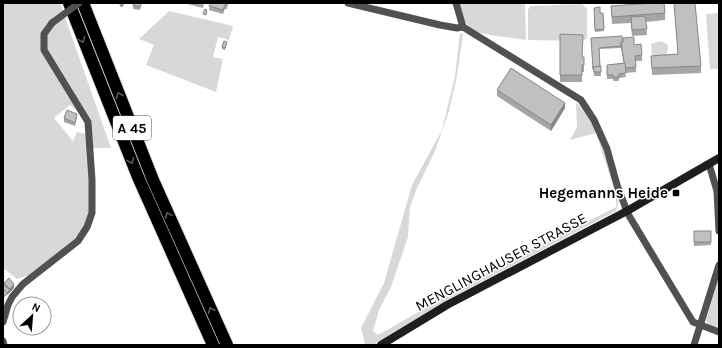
<svg xmlns="http://www.w3.org/2000/svg" width="722" height="348" viewBox="0 0 722 348" font-family="Karla,sans-serif">
	<style>
		.green { fill: #d8d8d8 }
		.lines { fill: none; stroke-linecap: round; stroke-linejoin: round }
		.highway-casing { stroke: #dbdbdb; stroke-width: 14 }
		.street { stroke: #515151; stroke-width: 7 }
		.secondary { stroke: #1e1e1e; stroke-width: 8 }
		.highway { stroke: #000; stroke-width: 12 }
		.street-bridge { stroke: #515151; stroke-width: 7 }
		.wall { fill: #a5a5a5 }
		.shaded-wall { fill: #868686 }
		.building { fill: #c0c0c0; stroke: #868686 }
		.oneway { stroke: #595959 }
		.poi-dot { fill: #000; stroke: #fff; stroke-width: 1.5 }
		.labels { text-anchor: middle; dominant-baseline: central; stroke-width: 3; stroke-linejoin: round; paint-order: stroke }
		.shield { fill: #fff; stroke: #4c4c4c; stroke-width: 1 }
		.shield-label { font-size: 14px; font-weight: bold; fill: #000 }
		.poi-label { font-size: 15px; font-weight: bold; fill: #000; stroke: #fff; text-anchor: end }
		.street-label { font-size: 15px; fill: #000; stroke: #fff }
	</style>
	<rect width="100%" height="100%" fill="#fff"/>
	<g class="green">
		<polygon points="3,3 60,3 111,148 93,148 89,121 70,105 54,118 73,141 77,132 86,134 89,153 89,217 81,232 69,246 33,274 17,279 3,268"/>
		<path d="M458 3H525L526 40C515 38 480 35 473 30 464 24 461 13 458 3Z"/>
		<polygon points="582,4 587,9 587,38 583,41 528,40 528,10 530,6"/>
		<polygon points="169,11 233,26 229,40 218,37 213,57 223,59 216,92 146,65 154,45 139,39"/>
		<polygon points="719,13 719,69 710,69 706,14"/>
		<path d="M460 33 463 34 457 76 449 111 435 151 417 188 410 207 408 237 391 287 379 310 373 331 378 335 496 268 616 207V195L596 133 570 140 577 127 576 105 577 103C602 128 609 167 619 199L616 211 447 300 373 345H362L365 343 361 328 384 283 412 185 442 130 455 76Z"/>
		<polygon points="660,41 667,44 668,49 666,56 656,57 652,55 651,44"/>
		<polygon points="719,277 719,328 708,324 706,320"/>
	</g>
	<g class="lines">
		<defs>
			<g id="highway">
				<polyline points="69,3 138,177 213,345"/>
				<polyline points="83,3 153,180 227,345"/>
			</g>
		</defs>
		<use href="#highway" class="highway-casing"/>
		<g class="street">
			<polyline points="348,3 440,25 457,28 463,27"/>
			<polyline points="456,3 463,27 581,100 594,120 607,149 617,185 628,214 661,269 693,322 719,332"/>
			<polyline points="709,164 717,191 719,231"/>
			<polyline points="3,322 8,305 12,297 23,284 78,241 87,227 92,213 92,180 88,122 44,50 44,34 52,23"/>
			<polyline points="3,341 4,345"/>
			<polyline points="694,345 719,265"/>
		</g>
		<polyline class="secondary" points="381,345 447,305 627,211 719,158"/>
		<use href="#highway" class="highway"/>
		<polyline class="street-bridge" points="52,23 79,3"/>
	</g>
	<g class="wall">
		<polygon points="120,3 124,3 123,7 120,7"/>
		<polygon points="142,3 140,10 133,9 133,5"/>
		<polygon points="187,3 204,3 203,8 187,4"/>
		<polygon points="210,3 229,3 228,4 227,9 225,9 223,14 209,10"/>
		<polygon points="674,3 701,66 701,73 652,75 651,56 678,54"/>
		<polygon points="611,6 665,13 665,20 646,22 647,35 632,36 631,23 612,24"/>
		<polygon points="594,8 600,13 603,13 604,31 595,32"/>
		<polygon points="560,34 582,57 584,57 584,72 582,72 582,82 560,82"/>
		<polygon points="591,38 622,39 634,45 642,55 642,61 636,61 636,72 625,73 626,77 619,78 619,81 613,81 613,79 607,79 607,65 624,64 621,48 599,49 601,76 594,76"/>
		<polygon points="227,43 225,50 222,49 222,47"/>
		<polygon points="497,90 565,108 551,131 497,96"/>
		<polygon points="77,117 75,126 64,122 64,118"/>
		<polygon points="694,231 711,231 711,245 694,246"/>
		<polygon points="4,283 14,288 7,295 3,290 3,286 4,285"/>
	</g>
	<g class="shaded-wall">
		<polygon points="565,103 565,108 551,131 551,125"/>
		<polygon points="14,284 14,288 7,295 7,293 10,290 10,289"/>
	</g>
	<g class="building">
		<polygon points="120,3 124,3 123,5 120,5"/>
		<polygon points="133,3 141,3 140,7 133,5"/>
		<polygon points="210,3 228,3 227,5 225,5 223,10 209,6"/>
		<polygon points="652,3 664,3 665,13 612,17 611,6"/>
		<polygon points="674,3 695,3 701,66 652,68 651,56 678,54"/>
		<polygon points="600,7 600,13 603,13 604,29 595,30 594,8"/>
		<polygon points="205,9 207,10 206,15 203,14"/>
		<polygon points="645,16 647,29 632,30 631,17"/>
		<polygon points="560,34 583,35 582,57 584,57 584,65 582,65 582,75 560,75"/>
		<polygon points="622,36 623,42 621,42 621,46 599,48 600,66 593,67 593,69 591,38"/>
		<polygon points="634,37 634,45 641,44 642,55 635,56 636,67 625,68 621,42 623,42 623,38"/>
		<polygon points="224,41 227,42 225,48 222,47"/>
		<polygon points="625,63 626,73 619,74 619,77 613,77 613,75 607,75 607,65"/>
		<polygon points="601,66 601,72 594,72 593,67"/>
		<polygon points="511,68 565,103 551,125 497,90"/>
		<polygon points="67,110 77,114 75,123 64,118"/>
		<rect x="694" y="231" width="17" height="11"/>
		<polygon points="9,278 14,284 10,289 4,283"/>
		<polygon points="4,285 10,290 7,293 3,289 3,286"/>
		<polygon points="3,292 6,295 3,297"/>
	</g>
	<defs><path id="oneway-chevron" d="M-2-3.5L2.5 0L-2 3.5" fill="none" stroke-width="1.6" stroke-linecap="round" stroke-linejoin="round"/></defs>
	<g class="oneway">
		<use href="#oneway-chevron" transform="translate(82 40) rotate(69)"/>
		<use href="#oneway-chevron" transform="translate(119 95) rotate(-112)"/>
		<use href="#oneway-chevron" transform="translate(131 161) rotate(68)"/>
		<use href="#oneway-chevron" transform="translate(168 215) rotate(-114)"/>
		<use href="#oneway-chevron" transform="translate(211 310) rotate(-115)"/>
	</g>
	<rect class="poi-dot" x="672" y="189" width="8" height="8" rx="2"/>
	<g class="labels">
		<rect class="shield" x="113" y="116" width="38" height="24" rx="3"/>
		<g class="shield-label">
			<text x="132" y="128">A 45</text>
		</g>
		<g class="poi-label">
			<text x="668" y="193">Hegemanns Heide</text>
		</g>
		<g class="street-label">
			<text transform="translate(501 262) rotate(-28)">MENGLINGHAUSER STRASSE</text>
		</g>
	</g>
	<rect width="722" height="348" fill="none" stroke="#000000" stroke-width="8"/>
	<g transform="translate(32 316) rotate(26)"><circle r="19" fill="#ffffff" stroke="#999999"/>
	<path d="M0-3L7 15L0 10L-7 15Z" fill="#000000"/>
	<text y="-6" font-size="11" font-weight="bold" text-anchor="middle" fill="#000000">N</text>
	</g>
</svg>
